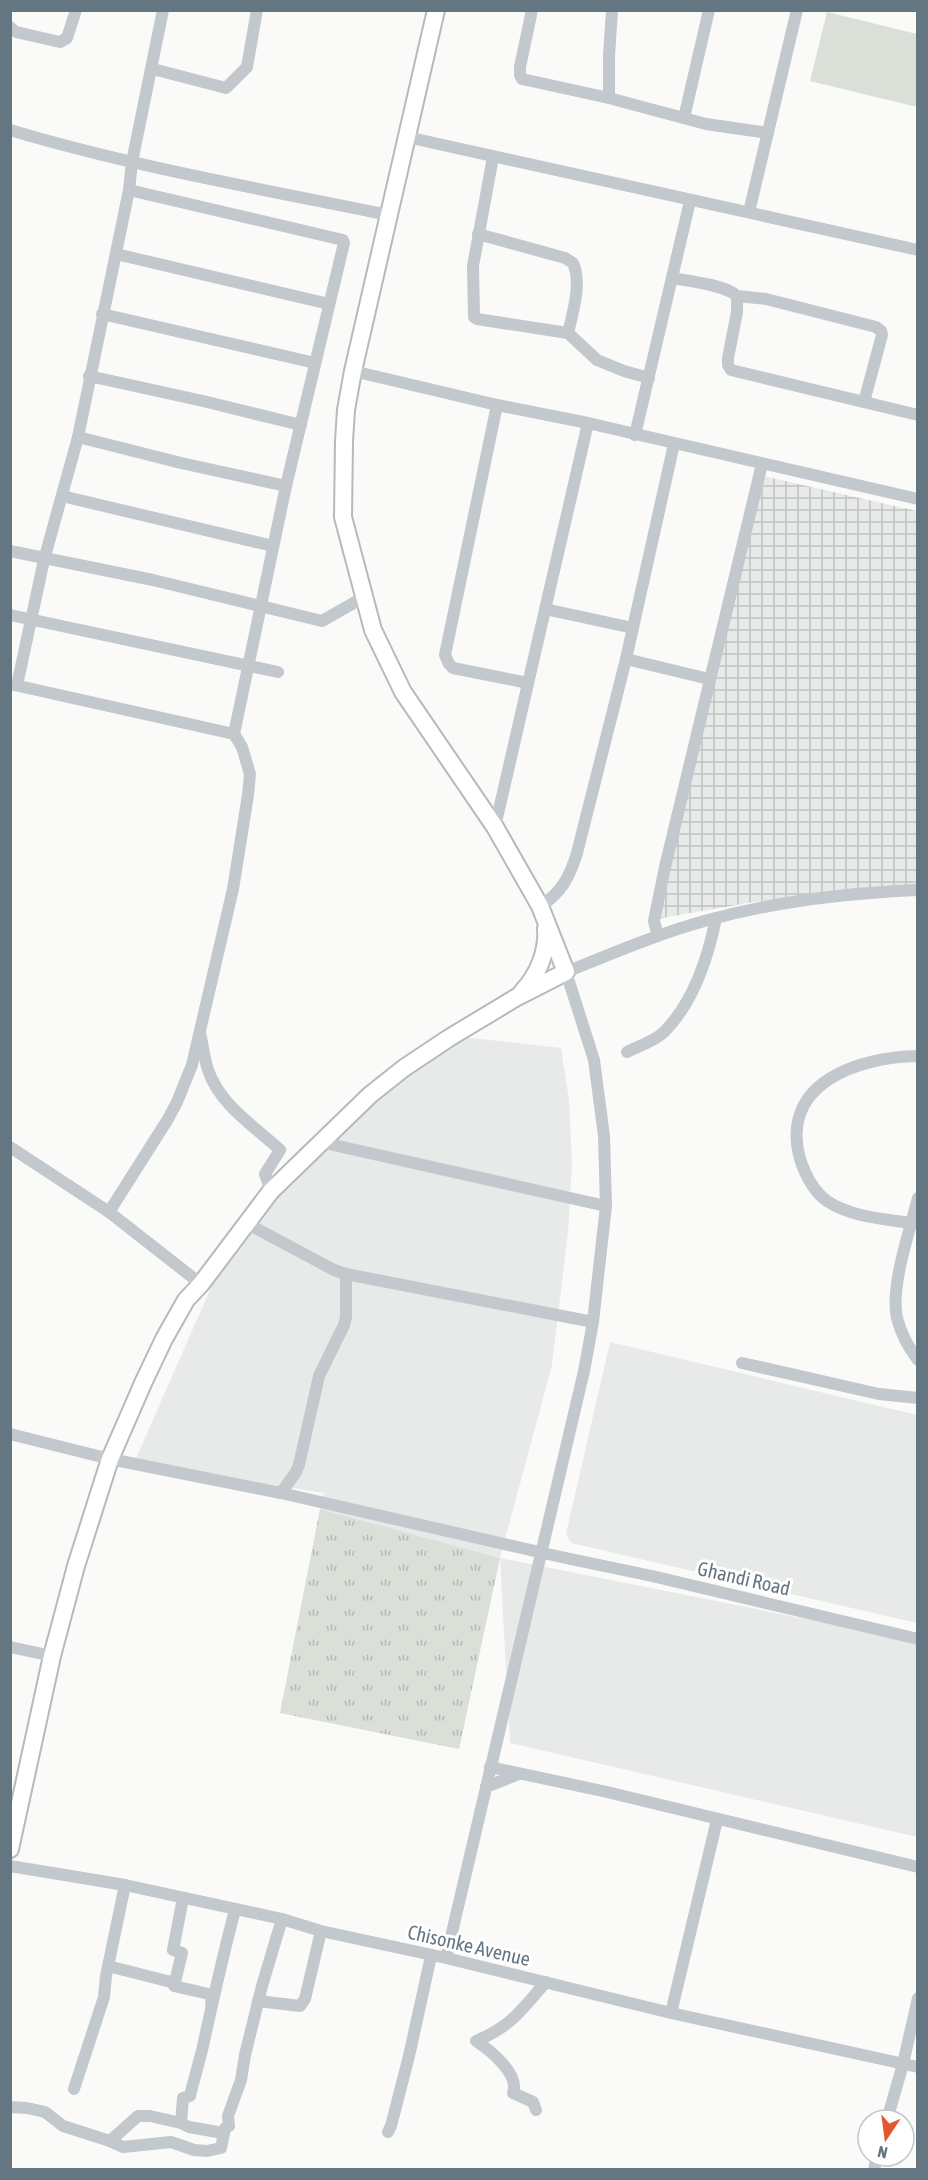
<svg xmlns="http://www.w3.org/2000/svg" width="928" height="2180" viewBox="0 0 928 2180" font-family="'Asap Condensed',sans-serif">
	<style>
		.built { fill: #e8e9e9 }
		.industrial { fill: url(#industrial-grid) }
		.grass { fill: url(#grass-tufts) }
		.pitch { fill: #dadfd7 }
		.lines { fill: none; stroke-linecap: round; stroke-linejoin: round }
		.major-casing { stroke: #b5babe; stroke-width: 20 }
		.minor { stroke: #c3c8cc; stroke-width: 12 }
		.major { stroke: #fff; stroke-width: 16 }
		.labels { text-anchor: middle; dominant-baseline: central; stroke-width: 6; stroke-linejoin: round; paint-order: stroke }
		.street-label { font-size: 20px; fill: #657683; stroke: #fff }
	</style>
	<defs>
		<pattern id="industrial-grid" width="8" height="8" patternUnits="userSpaceOnUse" patternTransform="scale(1.5)"><rect width="8" height="8" fill="#e8e9e9"/><path d="M0 4h8M4 0v8" fill="none" stroke="#c0c1c2"/></pattern>
		<pattern id="grass-tufts" width="24" height="20" patternUnits="userSpaceOnUse" patternTransform="scale(1.5)"><rect width="24" height="20" fill="#dadfd7"/><path d="M3 7l-1-3M5 7V3M7 7l1-3M15 17l-1-3M17 17v-4M19 17l1-3" fill="none" stroke="#b4b9b4"/></pattern>
	</defs>
	<rect width="100%" height="100%" fill="#fafaf8"/>
	<g class="built">
		<polygon points="454,1036 561,1048 569,1100 572,1162 568,1232 552,1365 500,1558 917,1641 917,1837 510,1743 500,1558 320,1509 324,1493 134,1463 238,1226 350,1116"/>
		<polygon points="610,1342 917,1415 917,1623 571,1543 566,1534"/>
	</g>
	<polygon class="industrial" points="759,475 917,511 917,884 754,902 656,919"/>
	<polygon class="grass" points="320,1509 500,1558 459,1749 280,1713"/>
	<polygon class="pitch" points="827,12 917,34 917,107 810,81"/>
	<g class="lines">
		<defs>
			<g id="major">
				<path d="M522 992C538 975 548 951 546 928"/>
				<polyline points="10,1849 52,1656 76,1566 110,1459 144,1381 164,1339 186,1300 201,1284 271,1191 370,1095 404,1068 449,1038 517,997 566,972 540,906 495,827 403,692 373,630 343,517 344,441 346,410 353,371 436,10"/>
			</g>
		</defs>
		<use href="#major" class="major-casing"/>
		<g class="minor">
			<polyline points="532,10 520,67 520,75 522,79 609,98 706,124 768,133"/>
			<polyline points="10,27 16,32 60,42 67,38 76,10"/>
			<polyline points="153,69 226,88 247,67 257,10"/>
			<polyline points="609,98 609,56 612,10"/>
			<polyline points="684,118 709,10"/>
			<path d="M10 130C134 167 262 189 388 215"/>
			<polyline points="407,137 918,250"/>
			<polyline points="493,157 473,266 474,317 477,319 568,333 597,360 624,371 649,378"/>
			<polyline points="129,190 132,162 163,10"/>
			<polyline points="749,212 797,10"/>
			<path d="M478 234 565 258 573 263C582 283 573 312 568 333"/>
			<polyline points="116,254 329,304"/>
			<path d="M672 278C689 281 726 285 737 296V312L728 358V365L731 370 918 415"/>
			<polyline points="737,296 766,299 876,327 881,331 882,335 864,402"/>
			<polyline points="102,314 315,363"/>
			<polyline points="353,371 497,405 588,423 918,499"/>
			<polyline points="89,376 203,401 301,425"/>
			<polyline points="497,405 445,655 449,664 453,668 528,683"/>
			<polyline points="635,435 690,201"/>
			<polyline points="78,437 181,463 286,486"/>
			<polyline points="62,496 273,546"/>
			<polyline points="10,551 153,580 322,621 364,597"/>
			<polyline points="545,609 633,628"/>
			<polyline points="10,615 278,672"/>
			<polyline points="626,659 709,679"/>
			<polyline points="10,684 234,734 242,747 250,774 248,795 233,889 192,1065 177,1102 168,1119 109,1212"/>
			<polyline points="17,685 44,560 78,437 129,190 343,240 344,243 286,486 234,734"/>
			<polyline points="495,827 588,423"/>
			<path d="M540 906C561 894 570 876 577 853L626 659 674 444"/>
			<polyline points="658,936 654,921 665,867 762,464"/>
			<path d="M200 1033C203 1045 204 1058 208 1070 220 1105 254 1126 280 1150L265 1174 271 1191"/>
			<path d="M627 1052C639 1046 655 1041 664 1032 694 1002 708 958 716 918"/>
			<polyline points="320,1142 606,1206"/>
			<polyline points="10,1147 109,1212 201,1284"/>
			<path d="M918 1198C910 1230 890 1287 897 1318 901 1334 908 1347 918 1360"/>
			<polyline points="246,1223 334,1270 346,1274 593,1322"/>
			<path d="M911 1223C884 1219 851 1217 827 1201 813 1191 805 1174 800 1159 779 1083 858 1057 918 1056"/>
			<polyline points="742,1363 879,1394 918,1398"/>
			<polyline points="10,1434 110,1459 281,1493 561,1557 652,1576 918,1639"/>
			<polyline points="281,1493 296,1472 299,1465 319,1376 344,1325 346,1317 346,1274"/>
			<polyline points="10,1647 52,1656"/>
			<polyline points="490,1767 607,1792 918,1867"/>
			<polyline points="486,1787 519,1774"/>
			<polyline points="10,1866 125,1885 282,1919 321,1931 446,1958 671,2013 918,2067"/>
			<polyline points="183,1898 173,1950 182,1953 174,1986 213,1995 211,2003"/>
			<path d="M446 1958 584 1371 593 1322 606 1206 604 1136 594 1060 566 972C613 953 660 933 708 920 777 901 847 893 918 890"/>
			<polyline points="108,1966 175,1983"/>
			<polyline points="258,2001 300,2006 305,1999 321,1931"/>
			<polyline points="671,2013 717,1820"/>
			<polyline points="74,2089 104,1997 106,1976 125,1885"/>
			<polyline points="10,2107 27,2108 45,2112 63,2126 110,2141 123,2147 171,2142 194,2150 207,2151 221,2148 225,2128 229,2126 228,2116 241,2080 245,2055 262,1986 282,1919"/>
			<path d="M536 2110 533 2102 513 2093C520 2074 490 2050 476 2041 512 2026 521 2010 546 1982"/>
			<polyline points="887,2120 903,2064 918,1998"/>
			<path d="M181 2123 183 2098 190 2096C194 2079 199 2063 203 2046 213 2000 223 1955 235 1910"/>
			<polyline points="388,2132 391,2126 409,2056 431,1956"/>
			<polyline points="110,2141 138,2116 150,2116 181,2123 189,2127 223,2133"/>
			<polyline points="874,2170 877,2156"/>
		</g>
		<use href="#major" class="major"/>
	</g>
	<g class="labels">
		<g class="street-label">
			<text transform="translate(744 1578) rotate(13)">Ghandi Road</text>
			<text transform="translate(469 1945) rotate(13)">Chisonke Avenue</text>
		</g>
	</g>
	<rect width="928" height="2180" fill="none" stroke="#657683" stroke-width="24"/>
	<g transform="translate(886 2138) rotate(193)"><circle r="28" fill="#ffffff" stroke="#c1c8cd" stroke-width="1.5"/>
	<path d="M0-4.5L10 22L0 15L-10 22Z" fill="#e4572e"/>
	<text y="-9" font-size="16" font-weight="bold" text-anchor="middle" fill="#657683">N</text>
	</g>
</svg>
